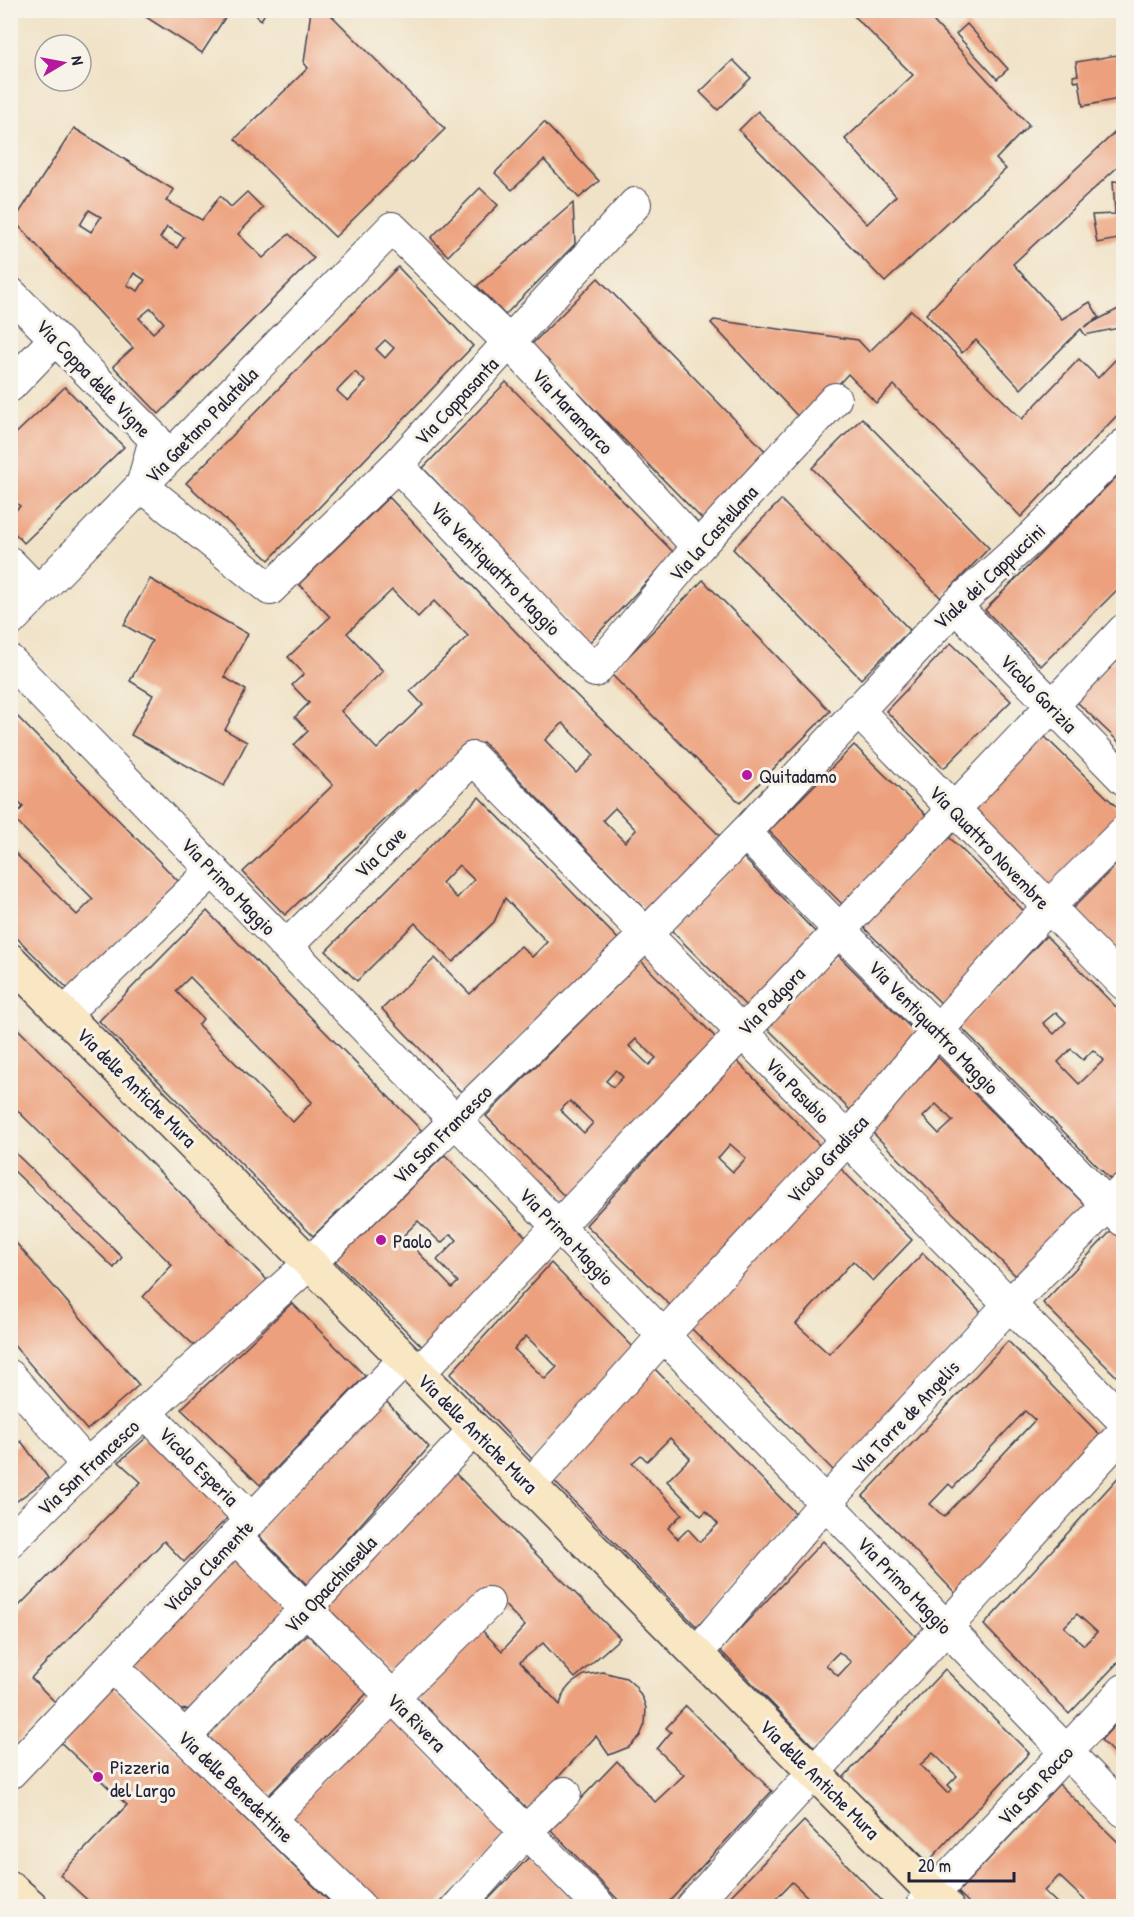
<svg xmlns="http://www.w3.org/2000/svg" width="1134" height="1917" viewBox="0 0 1134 1917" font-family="'Patrick Hand',sans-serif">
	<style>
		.building { fill: #eca07d; fill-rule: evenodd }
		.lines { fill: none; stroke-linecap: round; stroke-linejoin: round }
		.minor-casing { stroke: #413f50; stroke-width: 34 }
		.secondary-casing { stroke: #413f50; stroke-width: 36 }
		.minor { stroke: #fff; stroke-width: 32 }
		.secondary { stroke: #f9e7c3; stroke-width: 33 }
		.poi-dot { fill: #b5179e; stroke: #f7f3e8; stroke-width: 2 }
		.labels { text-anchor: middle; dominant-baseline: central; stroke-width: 6; stroke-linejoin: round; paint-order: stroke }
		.street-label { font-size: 20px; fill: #22223b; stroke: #f7f3e8 }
		.poi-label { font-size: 20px; fill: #22223b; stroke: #f7f3e8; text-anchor: start }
	</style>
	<rect width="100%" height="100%" fill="#f7f3e8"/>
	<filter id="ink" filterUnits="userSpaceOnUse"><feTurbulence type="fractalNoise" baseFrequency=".0167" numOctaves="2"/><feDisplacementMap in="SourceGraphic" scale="12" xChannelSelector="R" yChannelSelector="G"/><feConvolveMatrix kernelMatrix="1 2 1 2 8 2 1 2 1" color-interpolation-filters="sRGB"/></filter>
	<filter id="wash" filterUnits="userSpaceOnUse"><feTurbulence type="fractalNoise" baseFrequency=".008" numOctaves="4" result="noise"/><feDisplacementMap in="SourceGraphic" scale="24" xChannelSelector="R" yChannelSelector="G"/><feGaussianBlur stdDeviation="1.35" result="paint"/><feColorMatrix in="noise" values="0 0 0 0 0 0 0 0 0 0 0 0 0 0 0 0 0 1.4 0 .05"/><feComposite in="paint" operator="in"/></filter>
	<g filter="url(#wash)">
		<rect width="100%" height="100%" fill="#f0e2c6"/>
		<g id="blocks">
			<g class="building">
				<polygon points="10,10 19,10 10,25"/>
				<polygon points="135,10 230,10 202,53"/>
				<polygon points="251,10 267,10 261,20"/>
				<polygon points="311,10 326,10 445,129 335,237 235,139 308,68 304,63"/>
				<polygon points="848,10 923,10 1029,125 996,159 1006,169 885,282 739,130 758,111 867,224 896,196 845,139 913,75"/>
				<polygon points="967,24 1008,69 997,79 956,34"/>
				<polygon points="1117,55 1124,98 1083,106 1079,81 1075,82 1073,76 1078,75 1076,62"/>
				<polygon points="733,60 751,78 718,110 700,92"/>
				<polygon points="544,122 599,181 579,198 544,160 512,190 495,173"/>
				<polygon points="1124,124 1124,161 1013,264 1062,319 1090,302 1099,317 1084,327 1124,306 1124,327 1085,335 1081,329 1021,389 976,340 962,353 926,314 995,244"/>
				<path d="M74 128 174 190 166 201 202 220 220 196 231 207 247 192 263 208 238 234 263 258 289 234 314 258 159 414 113 366 133 348 14 221ZM89 210 101 217 91 232 80 225ZM167 227 184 237 177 248 160 238ZM134 273 145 280 138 291 127 285ZM151 308 164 323 153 333 139 318Z"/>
				<polygon points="1113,181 1124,182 1124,238 1097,243 1092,215 1115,214"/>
				<polygon points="480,188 498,205 448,256 431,238"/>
				<polygon points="573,203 575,244 505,315 477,286"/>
				<path d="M398 267 473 346 269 560 186 483ZM385 340 394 348 385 358 376 349ZM355 372 366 382 348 401 337 391Z"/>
				<polygon points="598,278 771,457 707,524 531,345"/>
				<polygon points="911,310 1022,419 1079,359 1098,378 1116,359 1124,366 1124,408 1021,517 894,385 876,403 848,374 803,422 711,323 714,320 858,340 869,352"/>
				<polygon points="506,382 674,553 588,644 423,468"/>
				<polygon points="65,387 124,447 24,543 10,528 10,516 20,506 10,497 10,439"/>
				<polygon points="862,418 989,548 941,598 812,468"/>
				<polygon points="1124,469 1124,583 1041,666 985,610"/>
				<path d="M389 497 563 682 722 838 646 911 483 742 425 798 416 790 285 915 243 872 333 785 294 745 308 731 295 717 309 703 292 685 304 674 288 657 330 617 299 584ZM392 590 418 617 434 601 468 636 410 691 423 705 377 749 341 711 383 671 347 633ZM563 723 594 755 576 773 545 740ZM615 808 636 830 625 842 603 820Z"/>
				<polygon points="781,500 910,630 861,679 733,549"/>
				<polygon points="150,579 248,634 224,677 246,690 225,730 247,742 224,786 131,735 153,695 130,681 152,641 124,625"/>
				<polygon points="703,580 830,711 740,803 611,674"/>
				<polygon points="951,643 1011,701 944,768 886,711"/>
				<polygon points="1124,649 1124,747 1075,700"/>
				<polygon points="10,709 183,886 73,994 10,931 10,848 77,915 93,899 13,818 23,807 10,794"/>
				<polygon points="1042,734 1124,814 1050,889 969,811"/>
				<polygon points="854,745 930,819 845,907 769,831"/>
				<path d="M479 797 619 940 463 1094 382 1009 435 958 470 994 521 946 532 957 547 942 505 898 494 922 453 962 415 923 357 981 326 951ZM459 865 474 880 457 898 442 883Z"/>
				<polygon points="947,835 1030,917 945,1007 861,925"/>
				<polygon points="743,857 820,937 748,1008 670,929"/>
				<polygon points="1124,857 1124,964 1070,911"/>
				<path d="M207 911 422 1131 313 1236 99 1021ZM190 977 312 1102 293 1122 198 1025 203 1019 176 991Z"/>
				<path d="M1046 936 1124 1015V1173L1114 1183 960 1026ZM1056 1012 1066 1022 1054 1034 1043 1023ZM1071 1049 1083 1060 1093 1050 1104 1060 1079 1084 1058 1062Z"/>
				<polygon points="838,955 920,1037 851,1111 766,1027"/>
				<path d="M641 961 722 1044 571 1203 486 1116ZM636 1039 656 1058 649 1065 629 1046ZM616 1070 623 1077 613 1087 606 1081ZM570 1101 593 1123 584 1133 560 1110Z"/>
				<polygon points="10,1021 267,1280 197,1348 143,1297 172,1265 10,1103"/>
				<path d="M938 1057 1088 1208 1019 1279 870 1130ZM936 1104 953 1121 939 1134 923 1117Z"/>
				<path d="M737 1061 821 1147 672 1307 586 1225ZM730 1144 746 1158 733 1172 718 1158Z"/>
				<polygon points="10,1148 122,1257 114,1268 10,1167"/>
				<path d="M445 1155 535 1246 430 1354 335 1261ZM418 1221 441 1243 451 1234 457 1240 437 1260 458 1282 452 1288 403 1236Z"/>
				<polygon points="839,1167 912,1240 873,1281 853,1261 796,1324 829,1354 923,1253 985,1316 837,1474 690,1327"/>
				<polygon points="1112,1230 1124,1242 1124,1384 1043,1303"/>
				<polygon points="10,1236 139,1385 87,1430 10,1341"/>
				<path d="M551 1263 636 1350 533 1460 450 1374ZM526 1336 557 1367 545 1379 514 1349Z"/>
				<polygon points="292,1303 365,1376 260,1485 181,1409"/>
				<path d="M1008 1341 1101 1436 957 1595 863 1496ZM1025 1411 1035 1420 944 1517 930 1504 949 1484 953 1488Z"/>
				<path d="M653 1367 800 1518 697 1627 552 1479ZM670 1438 690 1458 667 1481 701 1516 706 1511 718 1524 700 1542 688 1529 678 1539 668 1528 682 1514 632 1463 641 1455 647 1461Z"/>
				<polygon points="384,1399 429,1447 307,1585 255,1532"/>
				<polygon points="148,1436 233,1512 184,1562 164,1541 31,1678 56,1703 10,1751 10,1615 141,1482 119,1462"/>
				<polygon points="21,1441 48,1478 10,1506 10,1450"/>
				<polygon points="449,1467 620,1638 575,1678 543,1643 520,1662 560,1705 564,1692 571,1684 584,1675 603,1672 626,1678 635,1686 643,1699 646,1708 645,1724 640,1736 629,1747 609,1755 596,1736 528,1810 412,1693 477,1625 502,1651 525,1626 488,1588 396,1679 326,1606"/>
				<path d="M1124 1471V1656L1069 1714 984 1625ZM1077 1614 1097 1632 1084 1645 1064 1627Z"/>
				<path d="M823 1541 916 1637 815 1748 720 1650ZM839 1652 851 1662 838 1676 826 1665Z"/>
				<polygon points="233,1554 286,1609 191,1709 180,1710 131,1663"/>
				<polygon points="307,1634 367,1693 267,1797 206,1734"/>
				<path d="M945 1669 1029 1753 928 1862 843 1778ZM933 1753 957 1776 948 1785 952 1789 947 1793 920 1765Z"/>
				<polygon points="111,1686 334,1906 94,1906 60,1875 127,1805 57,1739"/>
				<polygon points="686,1706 772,1791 665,1906 624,1906 551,1830 617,1761 655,1802 684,1775 657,1749 671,1732 666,1728"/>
				<polygon points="389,1714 506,1834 436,1906 380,1906 287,1816"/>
				<polygon points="1124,1715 1124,1764 1101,1740"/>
				<polygon points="1059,1784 1124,1848 1124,1906 1091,1906 1059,1876 1044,1891 1060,1906 972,1906 958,1892"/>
				<polygon points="804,1821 852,1870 887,1906 817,1906 792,1882 769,1906 721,1906"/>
				<polygon points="529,1857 579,1906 482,1906"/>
			</g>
		</g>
	</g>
	<g filter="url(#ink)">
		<use href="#blocks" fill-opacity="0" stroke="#413f50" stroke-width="1.5"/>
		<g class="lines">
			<defs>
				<g id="minor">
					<polyline points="10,293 155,439 142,486 270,589 397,465 635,204"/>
					<polyline points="10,386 55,339"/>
					<polyline points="397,465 595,671 698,547 835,399"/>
					<polyline points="10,563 38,592"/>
					<polyline points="955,606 1124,779"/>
					<polyline points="10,621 392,228 510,343 698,547"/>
					<polyline points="10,661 1124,1811"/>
					<polyline points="857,710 1124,984"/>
					<polyline points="745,833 1123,1220"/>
					<polyline points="287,946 473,758 1124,1421"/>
					<polyline points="64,1014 213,870"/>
					<polyline points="419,1373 1124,630"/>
					<polyline points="10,1376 87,1465"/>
					<polyline points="146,1413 252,1520"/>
					<polyline points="530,1485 664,1335 847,1139 937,1031 1048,907 1124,832"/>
					<polyline points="235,1537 599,1906"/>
					<polyline points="10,1541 87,1465 310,1263 646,934 745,833 955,606 1031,538 1124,445"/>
					<polyline points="696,1654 825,1503 1009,1305 1124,1189"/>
					<polyline points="112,1666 359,1906"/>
					<polyline points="185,1737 475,1429"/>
					<polyline points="10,1773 405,1359"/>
					<polyline points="269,1819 488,1603"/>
					<polyline points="459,1906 525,1832 565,1793"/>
					<polyline points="692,1906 1124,1432"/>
					<polyline points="922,1906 1124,1690"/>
				</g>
				<g id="secondary">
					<polyline points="10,960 946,1906"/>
					<polyline points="10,1888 31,1906"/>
				</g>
			</defs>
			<use href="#minor" class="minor-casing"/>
			<use href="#secondary" class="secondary-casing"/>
			<use href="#minor" class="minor"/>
			<use href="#secondary" class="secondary"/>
		</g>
	</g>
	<g class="poi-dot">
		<circle cx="747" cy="775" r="6"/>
		<circle cx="381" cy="1240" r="6"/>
		<circle cx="98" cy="1777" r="6"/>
	</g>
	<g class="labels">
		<g class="street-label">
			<text transform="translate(94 378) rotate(46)">Via Coppa delle Vigne</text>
			<text transform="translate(456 401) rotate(-47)">Via Coppasanta</text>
			<text transform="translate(573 411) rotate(47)">Via Maramarco</text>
			<text transform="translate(201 425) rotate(-46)">Via Gaetano Palatella</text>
			<text transform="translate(713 533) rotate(-48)">Via la Castellana</text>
			<text transform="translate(496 568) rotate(46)">Via Ventiquattro Maggio</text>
			<text transform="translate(989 576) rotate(-43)">Viale dei Cappuccini</text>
			<text transform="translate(1039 693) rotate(46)">Vicolo Gorizia</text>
			<text transform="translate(990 847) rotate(46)">Via Quattro Novembre</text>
			<text transform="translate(380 852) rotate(-45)">Via Cave</text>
			<text transform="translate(229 886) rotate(46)">Via Primo Maggio</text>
			<text transform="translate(771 1001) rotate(-46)">Via Podgora</text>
			<text transform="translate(934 1027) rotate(46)">Via Ventiquattro Maggio</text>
			<text transform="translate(137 1087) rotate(45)">Via delle Antiche Mura</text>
			<text transform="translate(798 1090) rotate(46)">Via Pasubio</text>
			<text transform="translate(442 1134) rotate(-45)">Via San Francesco</text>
			<text transform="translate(827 1159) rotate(-48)">Vicolo Gradisca</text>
			<text transform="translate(567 1236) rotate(46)">Via Primo Maggio</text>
			<text transform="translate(905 1417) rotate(-47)">Via Torre de Angelis</text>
			<text transform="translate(478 1433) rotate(45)">Via delle Antiche Mura</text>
			<text transform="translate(199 1466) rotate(45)">Vicolo Esperia</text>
			<text transform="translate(88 1467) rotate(-43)">Via San Francesco</text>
			<text transform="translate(208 1566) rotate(-46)">Vicolo Clemente</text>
			<text transform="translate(330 1584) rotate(-47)">Via Opacchiasella</text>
			<text transform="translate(905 1585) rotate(46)">Via Primo Maggio</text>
			<text transform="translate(417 1722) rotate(45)">Via Rivera</text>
			<text transform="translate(820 1779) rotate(45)">Via delle Antiche Mura</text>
			<text transform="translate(1035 1785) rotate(-47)">Via San Rocco</text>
			<text transform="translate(236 1786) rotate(44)">Via delle Benedettine</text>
		</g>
		<g class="poi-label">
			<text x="759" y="775">Quitadamo</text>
			<text x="393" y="1240">Paolo</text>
			<text x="110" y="1766">Pizzeria<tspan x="110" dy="23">del Largo</tspan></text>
		</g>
	</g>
	<rect width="1134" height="1917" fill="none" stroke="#f7f3e8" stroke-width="36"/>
	<g transform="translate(63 63) rotate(80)"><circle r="28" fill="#f7f3e8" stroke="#a29fa3" stroke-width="1.5"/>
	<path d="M0-4.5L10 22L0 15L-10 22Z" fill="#b5179e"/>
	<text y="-9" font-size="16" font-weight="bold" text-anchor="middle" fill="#22223b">N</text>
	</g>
	<path d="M909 1872v9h105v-9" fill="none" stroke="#22223b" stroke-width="3"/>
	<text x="918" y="1872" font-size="18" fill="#22223b" stroke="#f7f3e8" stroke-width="4.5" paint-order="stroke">20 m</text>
</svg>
